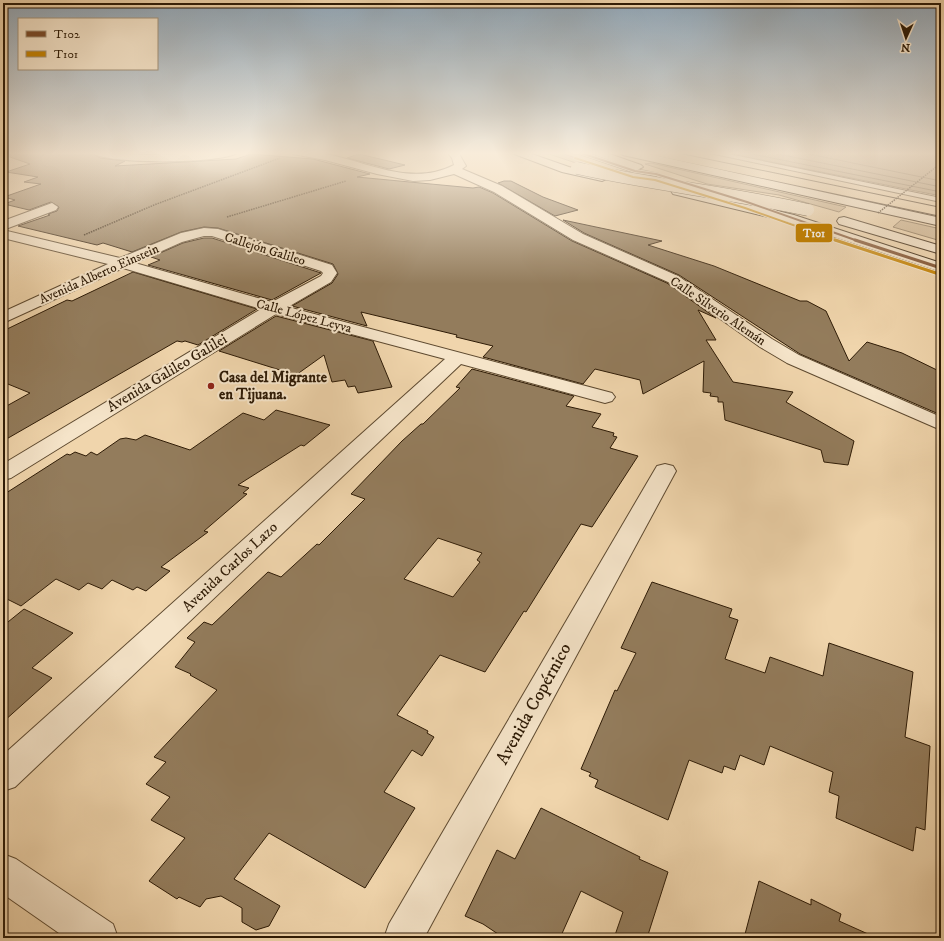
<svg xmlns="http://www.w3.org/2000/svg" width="944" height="941" viewBox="0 0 944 941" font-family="'IM FELL DW Pica',serif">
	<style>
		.green { fill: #cfb590; stroke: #7e684b }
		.water { fill: #ae9674; stroke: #7b6548 }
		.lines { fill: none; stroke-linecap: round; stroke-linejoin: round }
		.shore { stroke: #6e583d; stroke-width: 1 }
		.building { fill: #937c5c; stroke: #2e1b06; fill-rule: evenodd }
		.service-casing { stroke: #5e4a30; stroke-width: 2 }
		.minor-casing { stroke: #5e4a30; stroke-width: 2 }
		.secondary-casing { stroke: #2e1b06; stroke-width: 2 }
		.trunk-casing { stroke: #2e1b06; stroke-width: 2 }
		.path { stroke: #2e1b06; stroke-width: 1.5; stroke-dasharray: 1.5 1; stroke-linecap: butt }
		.service { fill: #f5e4c9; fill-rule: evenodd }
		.minor { fill: #f5e4c9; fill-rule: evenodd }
		.secondary { fill: #f5e4c9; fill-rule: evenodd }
		.trunk { fill: #f0d5ac; fill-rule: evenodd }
		.secondary-bridge-casing { stroke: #2e1b06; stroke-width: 13; stroke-linecap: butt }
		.path-bridge { stroke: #2e1b06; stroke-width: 1.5; stroke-dasharray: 1.5 1; stroke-linecap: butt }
		.secondary-bridge { stroke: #f5e4c9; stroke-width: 12 }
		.bus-1-far1-casing { stroke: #f5e4c9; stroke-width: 3.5 }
		.bus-1-casing { stroke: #f5e4c9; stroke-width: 5 }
		.bus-2-far1-casing { stroke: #f5e4c9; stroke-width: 3.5 }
		.bus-2-casing { stroke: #f5e4c9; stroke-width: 5 }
		.bus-1-far1 { stroke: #7a4b2a; stroke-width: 2 }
		.bus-1 { stroke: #7a4b2a; stroke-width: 3 }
		.bus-2-far1 { stroke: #c58302; stroke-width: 2 }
		.bus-2 { stroke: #c58302; stroke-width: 3 }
		.poi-dot { fill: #8f2418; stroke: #f5e4c9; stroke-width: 1.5 }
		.labels { text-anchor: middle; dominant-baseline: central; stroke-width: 4; stroke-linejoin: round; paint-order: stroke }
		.far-street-label { font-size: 13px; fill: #2e1b06; stroke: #f5e4c9 }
		.street-label { font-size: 15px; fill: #2e1b06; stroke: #f5e4c9 }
		.poi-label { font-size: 15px; font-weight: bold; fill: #2e1b06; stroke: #f5e4c9; text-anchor: start }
		.near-street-label { font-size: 18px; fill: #2e1b06; stroke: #f5e4c9 }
		.line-badge { stroke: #f5e4c9; stroke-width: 1.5 }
		.badge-label { font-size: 11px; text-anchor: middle; font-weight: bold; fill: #fff }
	</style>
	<rect width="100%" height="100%" fill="#f0d5ac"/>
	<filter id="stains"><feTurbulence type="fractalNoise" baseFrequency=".005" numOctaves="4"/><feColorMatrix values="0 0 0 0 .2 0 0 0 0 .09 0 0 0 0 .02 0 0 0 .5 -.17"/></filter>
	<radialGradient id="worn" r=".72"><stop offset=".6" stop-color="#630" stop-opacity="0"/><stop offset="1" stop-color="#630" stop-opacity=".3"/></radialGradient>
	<g class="green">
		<polygon points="543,152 558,152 618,172 591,168"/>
		<polygon points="651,163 846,207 839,212 779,195 707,184 645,164"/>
		<polygon points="901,220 941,229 941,241 893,227"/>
	</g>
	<polygon class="water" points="721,152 941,152 941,196"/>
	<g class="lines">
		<g class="shore">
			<polyline points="742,152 941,192"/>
			<polyline points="768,152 941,187"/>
			<polyline points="799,152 941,181"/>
		</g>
	</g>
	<g class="building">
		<polygon points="10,152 90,152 100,158 125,161 115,166 236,159 251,154 313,159 370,174 357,177 473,188 479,187 493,193 572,241 667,283 716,318 698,310 716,340 706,340 733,382 793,392 786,402 854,441 848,465 824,462 821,450 725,420 723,402 718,402 718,397 710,396 711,393 703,392 704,361 643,394 640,380 595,369 583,384 483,357 493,346 456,337 457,335 361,312 367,326 292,306 332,283 338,274 333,264 218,228 204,227 181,232 132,252 103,243 97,245 18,226 50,215 48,214 57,211 59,207 51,202 29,210 4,204 15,200 4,197 41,184 24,182 38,177 6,172 30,164 10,157"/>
		<polygon points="359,154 405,165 389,169 347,158"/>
		<polygon points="504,181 511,181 543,197 578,210 555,216 498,183"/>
		<polygon points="563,220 662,241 648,245 714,266 800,301 807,301 826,311 849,361 867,342 902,353 941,372 941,415 800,354 679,275 584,233"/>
		<polygon points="204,238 212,238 321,273 272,300 148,265 160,260 151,257 183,243"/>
		<polygon points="133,272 257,309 198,345 185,341 182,342 177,341 3,441 3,408 30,393 3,382 3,331 67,300 72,301"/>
		<polygon points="276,316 373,341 392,387 358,393 355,386 348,387 345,380 332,382 324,355 296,375 219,351"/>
		<path d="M472 369 574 396 566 406 601 414 592 427 614 433 613 436 617 437 610 448 638 456 592 527 581 524 526 612 524 611 485 672 440 655 397 715 428 731 427 733 434 737 422 756 412 750 384 792 415 808 365 888 269 833 234 879 280 906 269 926 256 930 242 922V908L221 896 206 899 200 907 179 897 177 899 149 881 185 838 151 820 170 797 146 784 166 762 154 757 217 690 190 675 191 674 175 667 195 642 187 638 204 622 212 625 268 572 281 577 317 544 319 545 365 499 351 494 402 441 421 424H423L460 388 456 387ZM438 538 482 553 477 560 480 562 453 597 404 579Z"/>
		<polygon points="276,410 330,425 304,446 301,445 238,485 249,488 243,493 247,494 204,531 208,532 161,567 170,571 146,591 137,587 133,590 112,580 102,589 88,583 79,590 56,579 21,606 3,597 3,495 67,454 70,455 75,452 86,456 91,452 97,455 120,439 126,438 136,440 145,435 190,450 243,413 264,420"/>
		<polygon points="652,582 732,609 729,617 738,620 725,659 765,673 770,657 823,676 829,643 913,672 905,737 930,746 925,830 916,827 913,851 836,818 839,796 829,792 833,772 770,746 764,765 740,755 735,770 724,766 722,773 689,760 668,820 595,787 598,780 589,776 591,773 581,769 615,690 617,691 636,653 621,648"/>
		<polygon points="24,609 73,633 32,668 52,678 3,722 3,626"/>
		<polygon points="541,808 640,857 639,859 668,872 647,938 614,938 623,912 581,891 560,938 504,938 483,924 465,916 497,850 515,859"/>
		<polygon points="759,881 811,905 811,899 841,914 839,921 877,938 744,938"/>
	</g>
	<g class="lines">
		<defs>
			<g id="service">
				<polygon points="574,152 585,152 636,169 659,174 656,176 633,172"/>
				<polygon points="705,152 719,152 941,198 941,202"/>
			</g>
			<g id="minor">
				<path d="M91 152 146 155 238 152C226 164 104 165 91 152Z"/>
				<path d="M292 152C303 152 315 151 326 154 368 162 412 187 454 165L452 158 447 152H458L466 166 462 169 502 186 583 234 678 276 772 339 799 355 941 417V430L787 363 760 347 668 282 573 240 494 192 454 174 430 180 413 181 377 174 325 160 293 154Z"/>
				<path d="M52 203 58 207 56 210 3 230 120 258 181 233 204 228 218 229 332 265 337 273 331 282 288 307 612 393 615 397 612 401 605 403 461 364 15 787 3 791V755L445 359 276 314 11 478 3 480V464L261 309 123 268 3 323V312L108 264 3 238V221ZM204 236H212L321 271 323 273 321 276 272 302 135 263 182 242Z"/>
				<polygon points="665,464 673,466 676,471 424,938 384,938 389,924 654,471 657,466"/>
				<polygon points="3,854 16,859 113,924 118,938 66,938 3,894"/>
			</g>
			<g id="secondary">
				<polygon points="509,152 526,152 569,167 606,176 608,178 602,181 562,172"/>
				<polygon points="587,152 604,152 641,165 643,167 637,170 633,169"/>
				<polygon points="618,152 640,152 941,218 941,226 623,155"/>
				<polygon points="677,187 794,215 941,263 941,272 785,221 673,194 671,191 673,188"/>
				<polygon points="844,217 941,246 941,254 839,224 837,221 839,218"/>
			</g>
			<polygon id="trunk" points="648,152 671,152 941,208 941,216 653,155"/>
		</defs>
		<use href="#service" class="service-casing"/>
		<use href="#minor" class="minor-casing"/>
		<use href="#secondary" class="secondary-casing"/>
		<use href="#trunk" class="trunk-casing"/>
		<g class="path">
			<polyline points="227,217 346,181"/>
			<polyline points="84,235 154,205 280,158"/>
		</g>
		<use href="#service" class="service"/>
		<use href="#minor" class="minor"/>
		<use href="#secondary" class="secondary"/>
		<use href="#trunk" class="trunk"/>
		<defs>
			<path id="secondary-bridge" d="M577 168C653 185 732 193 808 210"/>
		</defs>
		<use href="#secondary-bridge" class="secondary-bridge-casing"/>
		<polyline class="path-bridge" points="878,213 941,163"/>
		<use href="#secondary-bridge" class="secondary-bridge"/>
		<defs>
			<polyline id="bus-1-far1" points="578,152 635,171 656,174 747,202 858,241"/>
			<polyline id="bus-1" points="855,240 941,268"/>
			<polyline id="bus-2-far1" points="575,158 633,177 655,180 745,208 838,241"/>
			<polyline id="bus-2" points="835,240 939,274"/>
		</defs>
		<use href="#bus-1-far1" class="bus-1-far1-casing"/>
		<use href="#bus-1" class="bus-1-casing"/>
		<use href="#bus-2-far1" class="bus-2-far1-casing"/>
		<use href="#bus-2" class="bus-2-casing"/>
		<use href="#bus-1-far1" class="bus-1-far1"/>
		<use href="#bus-1" class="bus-1"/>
		<use href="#bus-2-far1" class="bus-2-far1"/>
		<use href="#bus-2" class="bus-2"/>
	</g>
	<linearGradient id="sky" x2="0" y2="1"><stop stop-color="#91a8ba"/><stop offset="0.54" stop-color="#f8ecda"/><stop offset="1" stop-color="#f8ecda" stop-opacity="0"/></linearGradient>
	<rect width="944" height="284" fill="url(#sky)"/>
	<circle class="poi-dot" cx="211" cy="386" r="4"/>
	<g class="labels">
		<g class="far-street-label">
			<text transform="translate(265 249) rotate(17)">Callejón Galileo</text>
			<text transform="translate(99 274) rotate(-24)">Avenida Alberto Einstein</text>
			<text transform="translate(718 311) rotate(34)">Calle Silverio Alemán</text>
			<text transform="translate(304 316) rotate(15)">Calle López Leyva</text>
		</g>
		<g class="street-label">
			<text transform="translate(167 373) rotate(-31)">Avenida Galileo Galilei</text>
			<text transform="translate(230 567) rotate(-43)">Avenida Carlos Lazo</text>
		</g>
		<g class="poi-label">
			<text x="219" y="377">Casa del Migrante<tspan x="219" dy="17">en Tijuana.</tspan></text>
		</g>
		<g class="near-street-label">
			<text transform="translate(534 704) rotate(-61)">Avenida Copérnico</text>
		</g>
	</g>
	<rect class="line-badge" x="795" y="223" width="38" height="20" rx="4" fill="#c58302"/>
	<g class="badge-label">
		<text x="814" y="237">T101</text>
	</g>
	<rect width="944" height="941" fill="none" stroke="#f0d5ac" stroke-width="16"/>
	<rect x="4" y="4" width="936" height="933" fill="none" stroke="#2e1b06" stroke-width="2"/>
	<rect x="8" y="8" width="928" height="925" fill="none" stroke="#2e1b06"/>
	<rect x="18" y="18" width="140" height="52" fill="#f5e4c9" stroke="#a5947b"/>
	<rect x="26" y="31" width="20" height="6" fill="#7a4b2a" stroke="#a5947b"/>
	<text x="54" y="38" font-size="12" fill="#2e1b06">T102</text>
	<rect x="26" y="51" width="20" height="6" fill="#c58302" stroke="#a5947b"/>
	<text x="54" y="58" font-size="12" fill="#2e1b06">T101</text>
	<g transform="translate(906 38) rotate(183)" stroke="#f5e4c9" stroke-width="3" paint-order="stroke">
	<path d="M0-3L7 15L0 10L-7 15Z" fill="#2e1b06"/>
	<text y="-6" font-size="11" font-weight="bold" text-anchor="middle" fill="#2e1b06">N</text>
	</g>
	<rect width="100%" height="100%" filter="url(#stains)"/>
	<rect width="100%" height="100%" fill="url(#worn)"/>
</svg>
